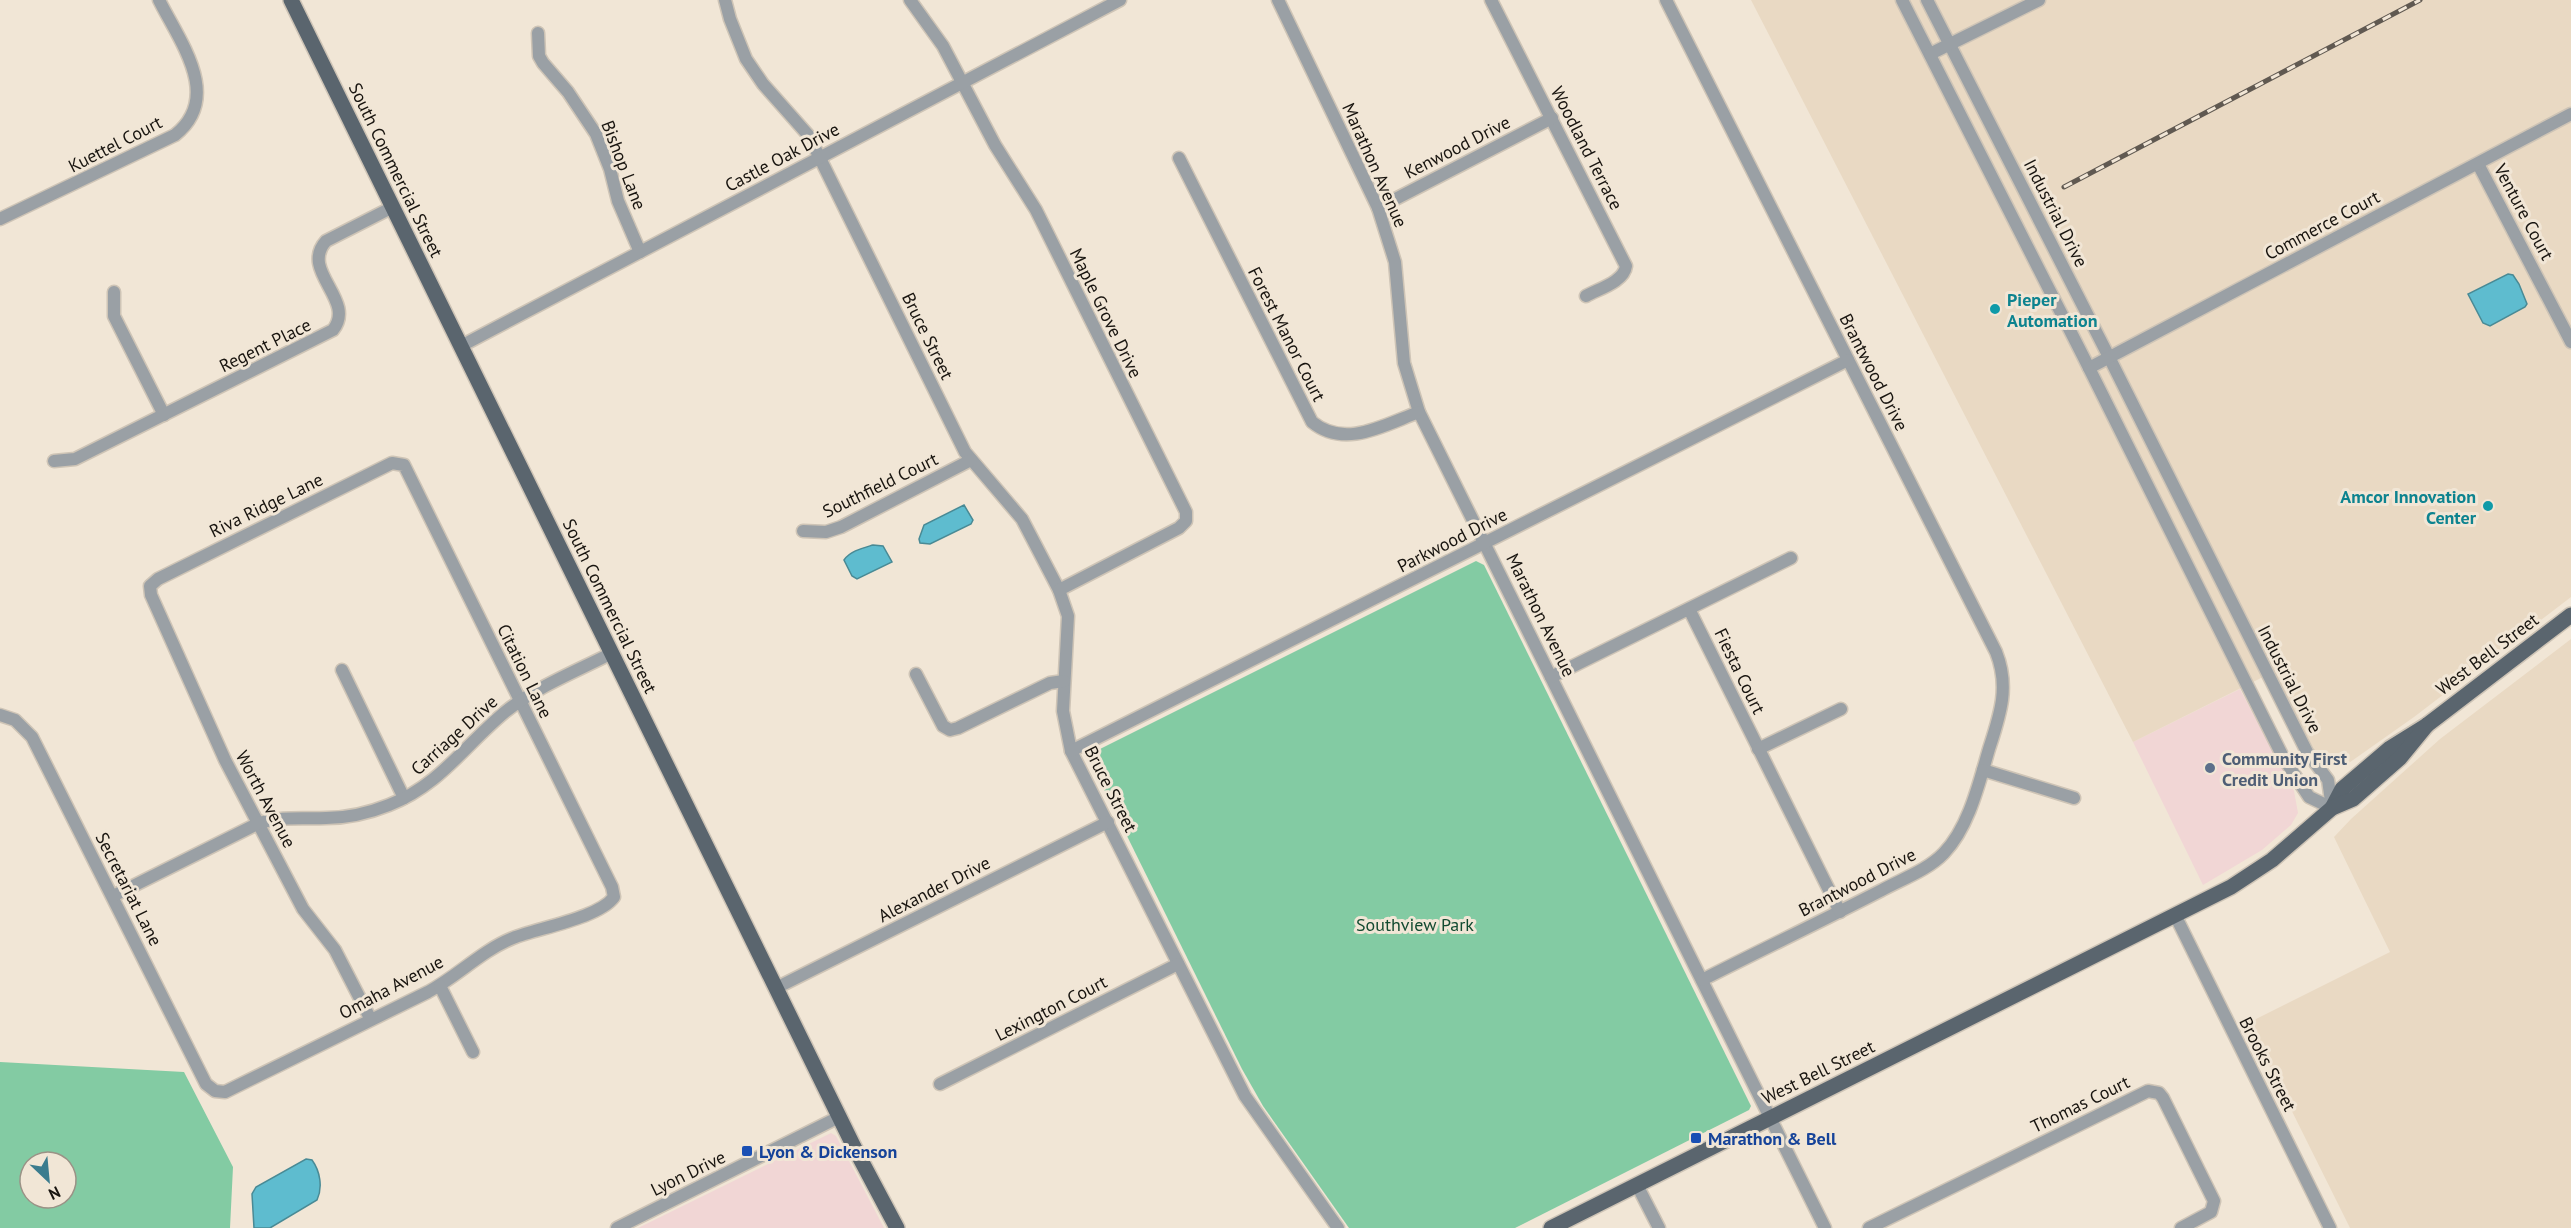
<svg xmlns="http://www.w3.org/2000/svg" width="2571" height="1228" viewBox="0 0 2571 1228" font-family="'PT Sans',sans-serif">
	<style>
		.commercial { fill: #f1d6d5 }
		.built { fill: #e9d9c3 }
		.green { fill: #83cba3; fill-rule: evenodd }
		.water { fill: #5ebccf; stroke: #498a95; stroke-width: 1.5 }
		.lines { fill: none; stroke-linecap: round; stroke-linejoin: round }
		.minor-casing { stroke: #cec4b6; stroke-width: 15 }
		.major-casing { stroke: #cec4b6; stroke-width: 18 }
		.minor { stroke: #9aa0a5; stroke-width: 12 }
		.major { stroke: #5a656e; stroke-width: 15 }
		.rail-casing { stroke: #605951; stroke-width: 5 }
		.rail { stroke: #f1e6d6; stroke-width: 3; stroke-dasharray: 9; stroke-linecap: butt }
		.culture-dot { fill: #0f9aa8; stroke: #f1e6d6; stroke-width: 2 }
		.service-dot { fill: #5c6f8a; stroke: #f1e6d6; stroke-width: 2 }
		.transit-dot { fill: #1a4fb4; stroke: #f1e6d6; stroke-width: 2 }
		.labels { text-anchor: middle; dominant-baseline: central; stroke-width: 6; stroke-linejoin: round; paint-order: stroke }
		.street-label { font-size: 18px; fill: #18140f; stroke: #f1e6d6 }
		.culture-label { font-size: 18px; font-weight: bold; fill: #0d838f; stroke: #f1e6d6; text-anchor: start }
		.service-label { font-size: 18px; font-weight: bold; fill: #4e5e75; stroke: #f1e6d6; text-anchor: start }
		.park-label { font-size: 18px; fill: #124a30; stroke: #f1e6d6 }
		.transit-label { font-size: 18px; font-weight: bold; fill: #164399; stroke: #f1e6d6; text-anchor: start }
	</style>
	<rect width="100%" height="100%" fill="#f1e6d6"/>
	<g class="commercial">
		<polygon points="2240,689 2294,791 2298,813 2291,825 2262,850 2203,885 2133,742"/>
		<polygon points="831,1133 836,1136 884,1228 638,1228"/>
	</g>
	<g class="built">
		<polygon points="1751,0 2571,0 2571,597 2414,717 2346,765 2333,765 2317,755 2273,672 2133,742"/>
		<polygon points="2571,639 2571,1228 2350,1228 2248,1023 2390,952 2334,837 2351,819 2440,739"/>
	</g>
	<g class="green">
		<polygon points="1476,561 1484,565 1751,1106 1749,1110 1515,1228 1349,1228 1263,1106 1242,1069 1089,759 1094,752"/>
		<path d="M0 1062 184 1072 233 1167 230 1228H0ZM30 1162H66V1198H30Z"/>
	</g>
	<g class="water">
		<polygon points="2508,274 2513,275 2519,284 2527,304 2525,307 2490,326 2483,323 2468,294"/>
		<polygon points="964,505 973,520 971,524 930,544 920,543 919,539 924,525"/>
		<path d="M873 545 883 546 892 562 857 579 852 576 844 560C850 551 863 548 873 545Z"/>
		<path d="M306 1159 312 1160C320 1171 323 1187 317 1200L270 1228H254L252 1194 256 1187Z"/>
	</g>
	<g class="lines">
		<defs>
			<g id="minor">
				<polyline points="725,0 730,19 746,59 763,84 809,136 965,452 1022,519 1059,590 1068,616 1063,711 1071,751 1245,1096 1338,1228"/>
				<polyline points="910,0 943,46 995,145 1036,210 1186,512 1186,521 1179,528 1059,590"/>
				<polyline points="1278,0 1378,208 1395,262 1404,363 1419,412 1825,1228"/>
				<path d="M1491 0 1626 266C1624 282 1598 289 1586 296"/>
				<path d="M1666 0 1996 652C2010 687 2000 715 1989 749 1979 783 1969 827 1944 853 1928 870 1902 879 1882 890 1822 921 1761 950 1702 980"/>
				<polyline points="1902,0 2084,358 2283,757 2309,797 2332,808"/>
				<polyline points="1927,0 2109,357 2307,752 2328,780 2332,808"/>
				<polyline points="538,33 539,56 543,63 568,92 596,134 610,169 618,201 640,252"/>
				<polyline points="1930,54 2039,0"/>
				<path d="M1179 158 1312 422C1345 449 1384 425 1419 412"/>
				<polyline points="2478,164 2571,342"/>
				<polyline points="1378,208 1552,118"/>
				<path d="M0 219 175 135C223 97 180 42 159 0"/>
				<polyline points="114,292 114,316 164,415"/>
				<polyline points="461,346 1120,0"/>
				<polyline points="2089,368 2571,114"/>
				<path d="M54 461 75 459 333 330C357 300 299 271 326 241L393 207"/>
				<polyline points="803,531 826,532 841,527 971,460"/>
				<polyline points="1689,609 1840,912"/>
				<polyline points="342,670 404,798"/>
				<polyline points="916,674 943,726 950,730 958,728 1050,683 1064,681"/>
				<polyline points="1551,677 1791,558"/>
				<path d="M0 715 15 720 32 737 206 1084 215 1091 225 1092 428 992C458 976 481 951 513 938 538 928 599 918 614 897L612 887 404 465 392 463 158 579 150 586 151 595 225 760 303 909 335 950 371 1020"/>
				<polyline points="1758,749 1841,709"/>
				<polyline points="1071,751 1848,360"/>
				<polyline points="1983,770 2074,798"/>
				<path d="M113 896 259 823C282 816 303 819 326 818 347 818 369 813 389 805 440 785 464 746 505 712 536 687 577 671 612 653"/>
				<polyline points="2175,915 2330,1228"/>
				<polyline points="440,986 473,1052"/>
				<polyline points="776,988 1108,822"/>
				<polyline points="940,1084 1178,964"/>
				<polyline points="1637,1185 1659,1228"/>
				<polyline points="617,1228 839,1117"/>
				<polyline points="1869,1228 2148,1091 2159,1093 2163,1098 2214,1201 2211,1212 2181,1228"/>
			</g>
			<g id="major">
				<polyline points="291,0 854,1147 897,1228"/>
				<polyline points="2332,808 2342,789 2390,748 2427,725 2571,615"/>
				<polyline points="1551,1228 2231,887 2272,860 2332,808 2353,799 2400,758 2427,725"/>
			</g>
		</defs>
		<use href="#minor" class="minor-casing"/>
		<use href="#major" class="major-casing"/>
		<use href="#minor" class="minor"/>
		<use href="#major" class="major"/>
		<defs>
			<polyline id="rail" points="2064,187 2420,0"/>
		</defs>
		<use href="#rail" class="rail-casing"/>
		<use href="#rail" class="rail"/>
	</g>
	<g class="culture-dot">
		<circle cx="1995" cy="309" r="6"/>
		<circle cx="2488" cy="506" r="6"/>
	</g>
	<circle class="service-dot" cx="2210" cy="768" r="6"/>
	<g class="transit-dot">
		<rect x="1690" y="1132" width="12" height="12" rx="3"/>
		<rect x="741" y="1145" width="12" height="12" rx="3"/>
	</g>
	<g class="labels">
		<g class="street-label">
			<text transform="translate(115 144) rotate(-27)">Kuettel Court</text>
			<text transform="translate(1457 147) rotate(-27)">Kenwood Drive</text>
			<text transform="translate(1587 148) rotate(63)">Woodland Terrace</text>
			<text transform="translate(782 157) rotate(-28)">Castle Oak Drive</text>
			<text transform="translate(624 165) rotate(69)">Bishop Lane</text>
			<text transform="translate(1375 165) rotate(66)">Marathon Avenue</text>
			<text transform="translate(396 170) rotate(64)">South Commercial Street</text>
			<text transform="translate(2524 212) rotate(62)">Venture Court</text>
			<text transform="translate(2056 213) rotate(63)">Industrial Drive</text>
			<text transform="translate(2322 225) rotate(-28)">Commerce Court</text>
			<text transform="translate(1106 313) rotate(64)">Maple Grove Drive</text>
			<text transform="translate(1287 334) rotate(63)">Forest Manor Court</text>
			<text transform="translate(928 336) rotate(64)">Bruce Street</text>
			<text transform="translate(265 345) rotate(-26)">Regent Place</text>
			<text transform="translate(1874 372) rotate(63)">Brantwood Drive</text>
			<text transform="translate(880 485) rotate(-26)">Southfield Court</text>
			<text transform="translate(266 505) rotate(-26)">Riva Ridge Lane</text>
			<text transform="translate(1452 540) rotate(-27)">Parkwood Drive</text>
			<text transform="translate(610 606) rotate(64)">South Commercial Street</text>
			<text transform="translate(1541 615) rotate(64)">Marathon Avenue</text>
			<text transform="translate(2487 654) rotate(-37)">West Bell Street</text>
			<text transform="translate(525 671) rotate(64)">Citation Lane</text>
			<text transform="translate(1740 671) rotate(64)">Fiesta Court</text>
			<text transform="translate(2290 679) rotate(63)">Industrial Drive</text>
			<text transform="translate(454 735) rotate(-42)">Carriage Drive</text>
			<text transform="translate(1111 789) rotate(63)">Bruce Street</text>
			<text transform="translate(266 799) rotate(62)">Worth Avenue</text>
			<text transform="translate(1857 882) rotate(-27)">Brantwood Drive</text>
			<text transform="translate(129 889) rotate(63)">Secretariat Lane</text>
			<text transform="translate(934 889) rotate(-27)">Alexander Drive</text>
			<text transform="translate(391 987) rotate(-28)">Omaha Avenue</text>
			<text transform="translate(1051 1008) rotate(-27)">Lexington Court</text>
			<text transform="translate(2268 1064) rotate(63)">Brooks Street</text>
			<text transform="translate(1818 1072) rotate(-26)">West Bell Street</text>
			<text transform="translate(2080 1104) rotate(-26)">Thomas Court</text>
			<text transform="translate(688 1173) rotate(-26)">Lyon Drive</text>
		</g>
		<g class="culture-label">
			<text x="2007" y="299">Pieper<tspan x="2007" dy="21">Automation</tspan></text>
			<text x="2476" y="496" text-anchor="end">Amcor Innovation<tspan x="2476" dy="21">Center</tspan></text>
		</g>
		<g class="service-label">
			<text x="2222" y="758">Community First<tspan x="2222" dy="21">Credit Union</tspan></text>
		</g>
		<g class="park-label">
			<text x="1415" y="924">Southview Park</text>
		</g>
		<g class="transit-label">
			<text x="1708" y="1138">Marathon &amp; Bell</text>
			<text x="759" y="1151">Lyon &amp; Dickenson</text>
		</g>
	</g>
	<g transform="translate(48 1180) rotate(154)"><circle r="28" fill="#f1e6d6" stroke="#9a9286" stroke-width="1.5"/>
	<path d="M0-4.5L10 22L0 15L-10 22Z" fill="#3b7c8e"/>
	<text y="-9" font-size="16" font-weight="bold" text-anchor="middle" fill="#18140f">N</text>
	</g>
</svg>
